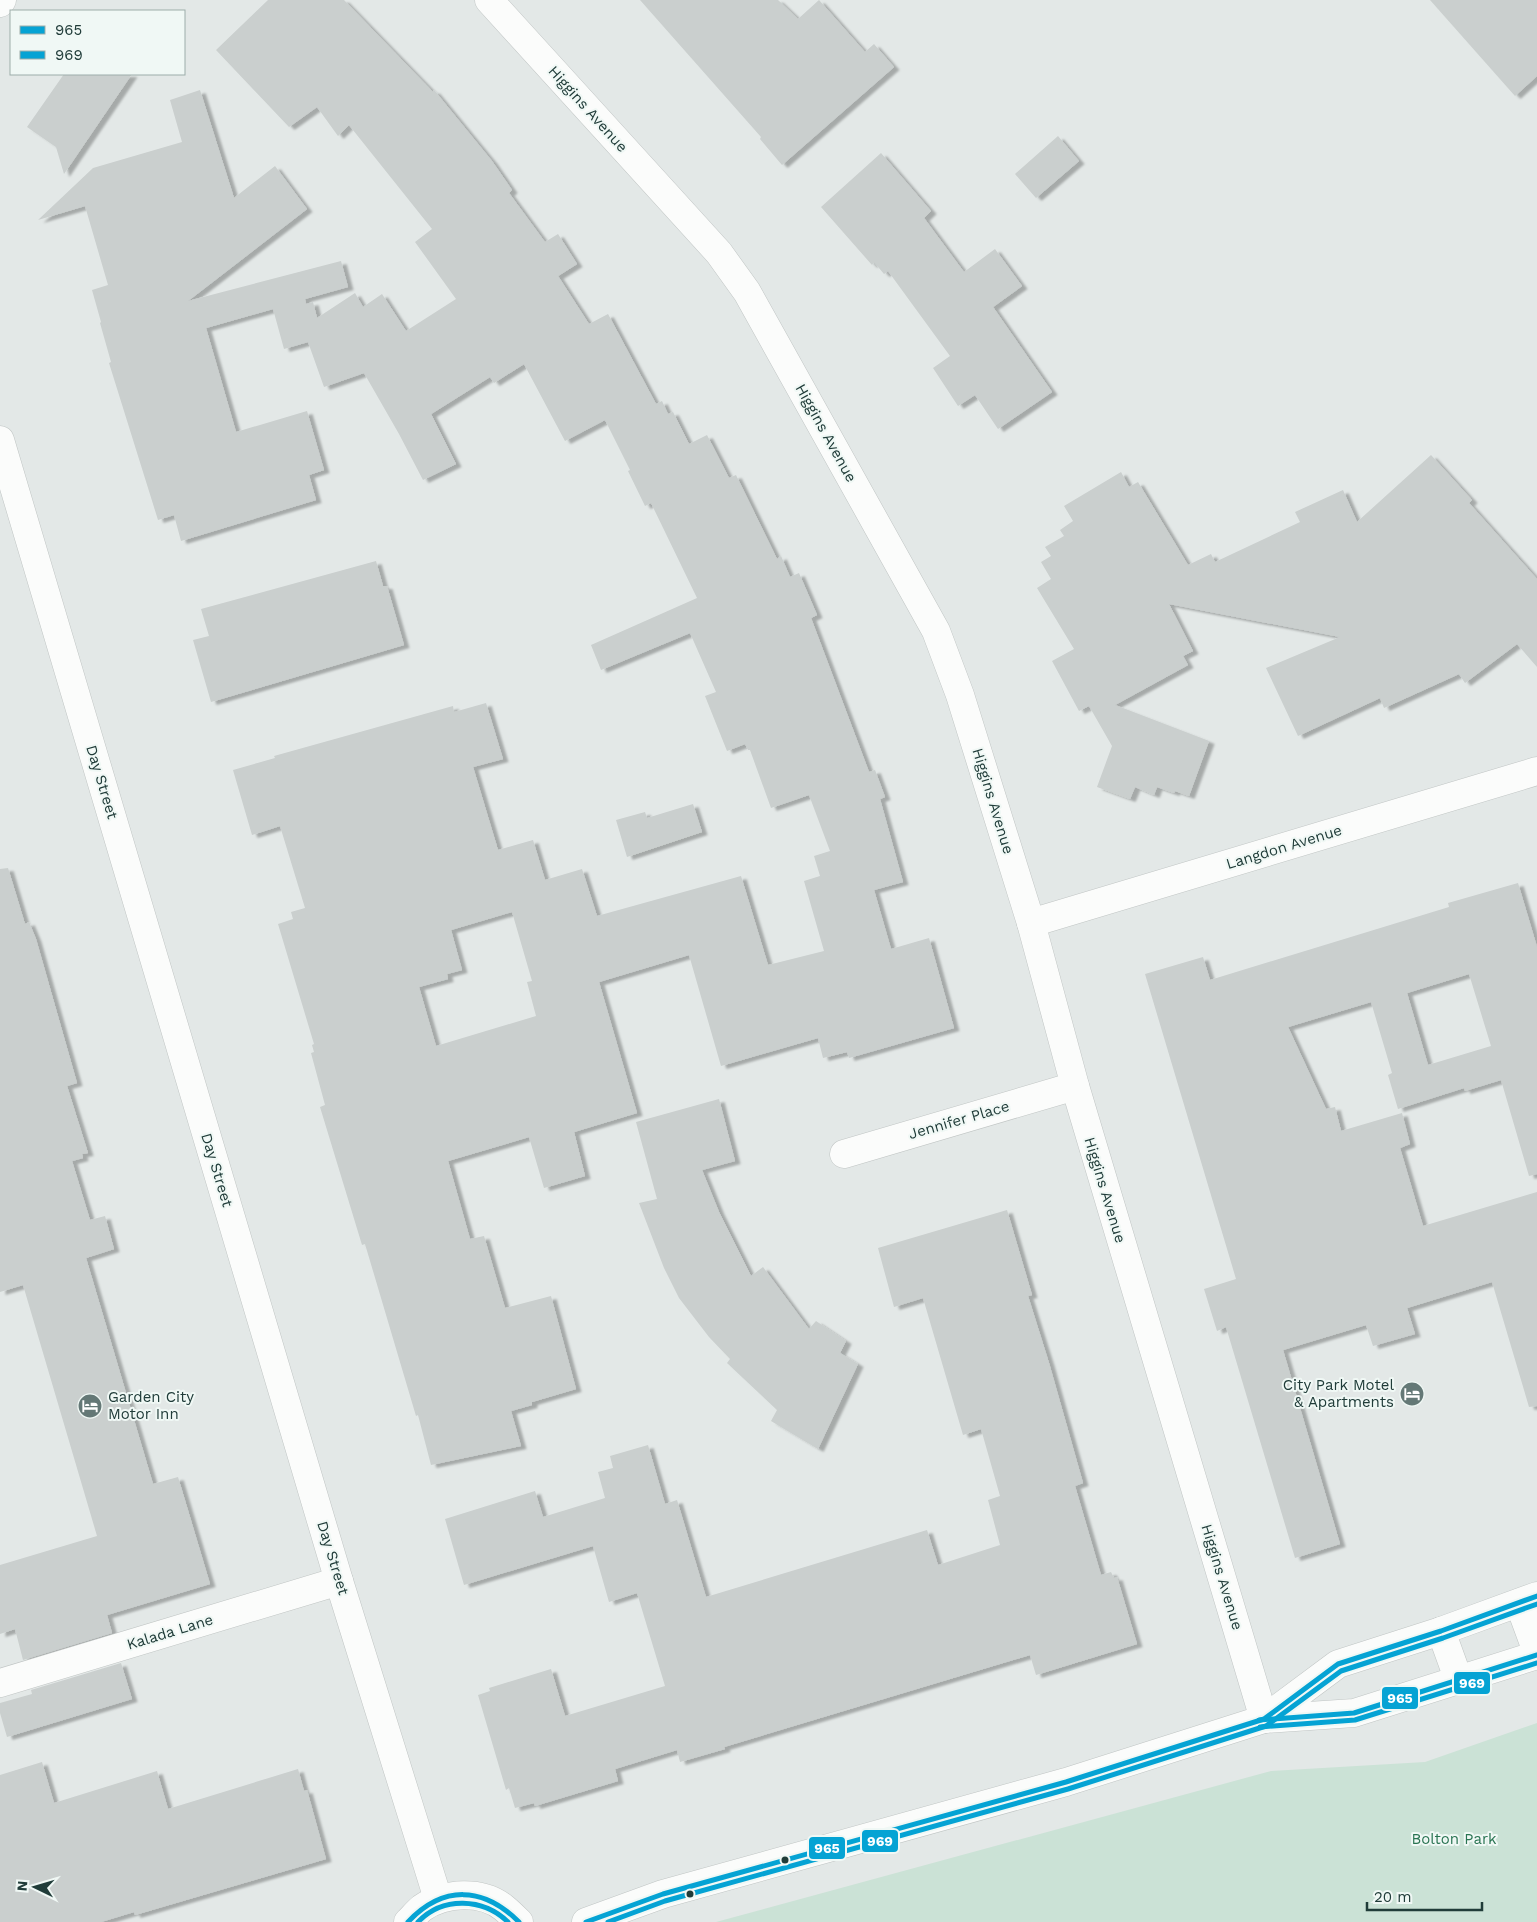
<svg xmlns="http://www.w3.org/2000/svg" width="1537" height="1922" viewBox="0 0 1537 1922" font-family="'Work Sans',sans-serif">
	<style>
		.green { fill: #cbe2d6 }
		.building { fill: #cacfce; fill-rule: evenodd; filter: url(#shadow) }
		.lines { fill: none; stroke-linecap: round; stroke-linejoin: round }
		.minor-casing { stroke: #c0c5c4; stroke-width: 29 }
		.minor { stroke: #fbfcfb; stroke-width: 28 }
		.bus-1-casing { stroke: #f0f8f5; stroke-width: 9 }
		.bus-2-casing { stroke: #f0f8f5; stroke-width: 9 }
		.bus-1 { stroke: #05a3d4; stroke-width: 5 }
		.bus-2 { stroke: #05a3d4; stroke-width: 5 }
		.bus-dot { fill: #203c39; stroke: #f0f8f5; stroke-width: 2 }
		.labels { text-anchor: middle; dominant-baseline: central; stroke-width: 4; stroke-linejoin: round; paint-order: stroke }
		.street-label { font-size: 15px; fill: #203c39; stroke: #f0f8f5 }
		.poi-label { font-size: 15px; fill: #203c39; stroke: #f0f8f5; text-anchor: end }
		.park-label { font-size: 15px; fill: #297452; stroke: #f0f8f5 }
		.line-badge { stroke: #f0f8f5; stroke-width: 2 }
		.badge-label { font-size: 14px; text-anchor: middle; font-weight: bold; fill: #fff }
	</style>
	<defs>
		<filter id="shadow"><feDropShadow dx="5.5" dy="3" stdDeviation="1" flood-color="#0004"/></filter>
	</defs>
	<rect width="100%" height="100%" fill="#e3e8e7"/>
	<polygon class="green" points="1537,1723 1537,1922 716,1922 1271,1771 1425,1762"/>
	<g class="building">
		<path d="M268 0H344L433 92 434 90 492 161 512 190 509 193 545 242 558 234 577 264 558 276 589 324 608 314 656 404 662 401 668 414 673 412 689 444 707 435 729 478 736 475 777 559 781 556 790 577 799 573 817 615 811 618 869 772 875 770 885 797 880 799 903 882 874 890 891 949 929 938 954 1028 849 1058 847 1052 823 1058 818 1038 721 1066 689 955 599 982 637 1113 574 1132 585 1176 544 1188 529 1137 448 1161 470 1239 484 1236 505 1308 551 1296 576 1389 532 1402V1405L511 1411 521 1446 431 1465 418 1415 416 1416 365 1244 362 1245 320 1107 325 1105 311 1053 314 1052 312 1045 314 1044 278 924 293 919 291 912 305 908 280 826 252 835 233 770 275 758 274 756 453 706 454 712 486 703 503 759 473 767 498 850 533 840 545 880 582 869 597 916 741 876 768 965 824 951 804 881 820 876 814 856 830 851 809 795 771 808 750 750H748L745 744 727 751 705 696 716 692 690 633 601 670 591 645 697 598 651 503 645 506 628 471 630 470 605 420 565 441 524 364 494 383 490 377 431 414 456 464 423 480 399 434 364 373 324 387 308 342 284 349 273 309 206 328 236 432 307 411 324 470 309 475 316 500 263 516 181 541 174 515 158 520 109 363 111 362 100 323 101 322 92 290 108 285 85 206 38 220 93 168 182 142 170 100 200 90 234 198 275 166 307 209 188 301 341 261 348 287 305 299 306 304 313 302 317 318 355 293 363 307 382 294 406 331 456 299 415 242 432 229 349 125 338 136 317 107 289 127 216 50ZM512 912 532 981 527 982 536 1016 436 1046 419 987 448 979 447 974 462 970 451 930Z"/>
		<polygon points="640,0 778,0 798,19 819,0 865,52 874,44 894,67 782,165 760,139 761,137"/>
		<polygon points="1430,0 1537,0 1537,76 1515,96"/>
		<polygon points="64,74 132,74 64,174 56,147 27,127"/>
		<polygon points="1058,136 1079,161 1036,198 1015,174"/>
		<polygon points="881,153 931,211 924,218 964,272 995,249 1022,286 993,307 1052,392 998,429 975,395 958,406 933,368 950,356 888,271 884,274 874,262 872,265 821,207"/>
		<polygon points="1431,455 1472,500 1469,503 1537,579 1537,667 1517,644 1465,683 1459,674 1384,708 1380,698 1298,736 1266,668 1340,637 1169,604 1193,651 1183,656 1188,665 1115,705 1209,741 1189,796 1175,791 1174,793 1157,787 1154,795 1135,787 1130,799 1097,787 1112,746 1089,706 1079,711 1052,661 1074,649 1037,588 1051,579 1041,562 1051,556 1045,547 1064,536 1060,530 1073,521 1064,506 1121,472 1129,487 1138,482 1188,565 1211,554 1215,562 1300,522 1295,512 1343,490 1357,522"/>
		<polygon points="376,561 383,586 387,586 404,645 211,702 193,640 209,636 201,609"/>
		<polygon points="693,804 702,832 627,857 616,820 645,812 647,818"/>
		<polygon points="8,868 25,924 29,922 36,939 77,1083 67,1086 88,1153 82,1154 83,1158 72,1161 90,1220 105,1216 114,1249 86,1258 153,1484 178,1477 210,1584 107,1615 112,1633 23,1660 15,1629 0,1634 0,1565 97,1536 23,1285 0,1292 0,869"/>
		<path d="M1518 883 1537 947V1174L1529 1176 1501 1080 1465 1091 1464 1088 1398 1109 1388 1075 1392 1073 1371 1002 1288 1027 1326 1109 1335 1107 1341 1131 1402 1113 1410 1144 1400 1148 1423 1226 1537 1192V1406L1529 1407 1492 1282 1407 1308 1415 1334 1373 1346 1366 1325 1283 1350 1340 1544 1295 1558 1226 1327 1217 1331 1204 1289 1236 1279 1145 974 1203 957 1210 980 1449 907 1448 903ZM1469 974 1491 1046 1428 1065 1407 993Z"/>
		<polygon points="719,1099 735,1161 702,1170 719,1212 751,1276 763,1267 809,1329 816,1321 846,1341 840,1353 858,1364 818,1449 771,1421 777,1410 727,1363 730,1359 709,1337 679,1298 664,1268 639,1203 657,1199 636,1122"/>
		<polygon points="1007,1210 1032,1295 1028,1296 1049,1363 1083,1483 1075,1486 1101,1575 1111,1572 1114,1578 1117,1577 1137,1644 1036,1675 1030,1655 724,1747 725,1749 680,1762 677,1750 615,1769 618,1781 535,1806 534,1803 515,1808 509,1788 506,1790 478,1695 490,1691 489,1688 551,1669 565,1716 665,1686 637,1593 609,1602 593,1546 464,1585 445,1519 535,1491 543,1517 605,1498 598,1472 613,1468 610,1456 648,1445 665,1504 677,1500 706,1597 927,1530 938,1565 1000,1545 988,1500 1000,1496 981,1429 963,1435 923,1298 894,1307 878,1248"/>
		<polygon points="121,1663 132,1699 7,1737 0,1713 0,1703 32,1694 31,1690"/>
		<polygon points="42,1762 54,1803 157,1771 168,1809 298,1769 304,1791 307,1790 326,1859 135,1915 134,1912 101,1922 0,1922 0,1775"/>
	</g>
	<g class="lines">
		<defs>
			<g id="minor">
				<polyline points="489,0 719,253 747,292 936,631 960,695 1031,923 1075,1086 1264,1719"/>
				<polyline points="0,3 2,0"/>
				<polyline points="0,440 339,1581 438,1899"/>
				<polyline points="1031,923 1537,771"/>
				<polyline points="844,1154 1075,1086"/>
				<polyline points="1519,1603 1537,1652"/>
				<polyline points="1441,1631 1459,1681"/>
				<polyline points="0,1683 339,1581"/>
				<polyline points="1264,1719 1338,1664 1441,1631 1537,1596"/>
				<path d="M408 1922C413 1917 417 1912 422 1908 445 1892 482 1890 504 1908 509 1912 514 1917 519 1922"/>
				<polyline points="586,1922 663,1894 1066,1782 1264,1719 1354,1713 1537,1655"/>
			</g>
		</defs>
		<use href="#minor" class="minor-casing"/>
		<use href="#minor" class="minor"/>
		<defs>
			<g id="bus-1">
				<polyline points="1259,1720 1354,1713 1537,1655"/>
				<path d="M408 1922C443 1885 483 1886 519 1922"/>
				<polyline points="586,1922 663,1894 1066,1782 1264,1719 1338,1664 1441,1631 1537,1596"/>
			</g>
			<g id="bus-2">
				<polyline points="1260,1727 1355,1720 1537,1663"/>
				<path d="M418 1922C443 1896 483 1898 508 1922"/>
				<polyline points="608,1922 665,1901 1068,1789 1266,1726 1341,1671 1443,1638 1537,1604"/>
			</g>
		</defs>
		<use href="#bus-1" class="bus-1-casing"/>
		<use href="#bus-2" class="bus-2-casing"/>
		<use href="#bus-1" class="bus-1"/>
		<use href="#bus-2" class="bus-2"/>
	</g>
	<defs>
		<symbol id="hotel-disc" viewBox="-11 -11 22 22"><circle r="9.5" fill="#647876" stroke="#f0f8f5"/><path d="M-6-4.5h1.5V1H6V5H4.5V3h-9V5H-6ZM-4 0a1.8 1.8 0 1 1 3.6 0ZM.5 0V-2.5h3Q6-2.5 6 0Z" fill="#fff"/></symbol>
	</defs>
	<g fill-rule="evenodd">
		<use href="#hotel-disc" x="1398" y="1380" width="28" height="28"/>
		<use href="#hotel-disc" x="76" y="1392" width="28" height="28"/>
	</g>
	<g class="bus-dot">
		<circle cx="785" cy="1860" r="4.5"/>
		<circle cx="690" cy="1894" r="4.5"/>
	</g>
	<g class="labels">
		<g class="street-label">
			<text transform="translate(588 109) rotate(48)">Higgins Avenue</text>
			<text transform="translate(826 433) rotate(61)">Higgins Avenue</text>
			<text transform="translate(102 782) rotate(73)">Day Street</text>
			<text transform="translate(993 801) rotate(73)">Higgins Avenue</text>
			<text transform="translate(1284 847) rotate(-17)">Langdon Avenue</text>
			<text transform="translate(959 1120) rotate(-16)">Jennifer Place</text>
			<text transform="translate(217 1170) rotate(73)">Day Street</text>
			<text transform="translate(1105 1190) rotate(73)">Higgins Avenue</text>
			<text transform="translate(333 1558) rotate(73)">Day Street</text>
			<text transform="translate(1222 1577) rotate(73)">Higgins Avenue</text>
			<text transform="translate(170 1632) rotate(-17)">Kalada Lane</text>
		</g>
		<g class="poi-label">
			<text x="1394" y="1385">City Park Motel<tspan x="1394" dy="17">&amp; Apartments</tspan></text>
			<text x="108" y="1397" text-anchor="start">Garden City<tspan x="108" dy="17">Motor Inn</tspan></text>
		</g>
		<g class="park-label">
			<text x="1454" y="1839">Bolton Park</text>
		</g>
	</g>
	<g class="line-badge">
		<rect x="1453" y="1671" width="38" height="24" rx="5" fill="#05a3d4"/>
		<rect x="1381" y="1686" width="38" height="24" rx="5" fill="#05a3d4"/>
		<rect x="861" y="1829" width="38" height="24" rx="5" fill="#05a3d4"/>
		<rect x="808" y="1836" width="38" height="24" rx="5" fill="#05a3d4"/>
	</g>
	<g class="badge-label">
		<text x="1472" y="1688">969</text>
		<text x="1400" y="1703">965</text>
		<text x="880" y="1846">969</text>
		<text x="827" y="1853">965</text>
	</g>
	<rect x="10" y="10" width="175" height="65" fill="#f0f8f5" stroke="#9dadaa"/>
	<rect x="20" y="26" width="25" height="8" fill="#05a3d4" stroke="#9dadaa"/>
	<text x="55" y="35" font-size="15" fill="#203c39">965</text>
	<rect x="20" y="51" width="25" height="8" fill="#05a3d4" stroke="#9dadaa"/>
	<text x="55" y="60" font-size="15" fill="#203c39">969</text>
	<g transform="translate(35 1887) rotate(275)" stroke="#f0f8f5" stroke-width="4" paint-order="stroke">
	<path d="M0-4L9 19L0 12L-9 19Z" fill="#203c39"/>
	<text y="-8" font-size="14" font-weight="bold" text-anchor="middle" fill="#203c39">N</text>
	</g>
	<path d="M1367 1902v8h115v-8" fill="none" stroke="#203c39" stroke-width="2.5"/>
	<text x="1374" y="1902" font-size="15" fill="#203c39" stroke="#f0f8f5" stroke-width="4" paint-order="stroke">20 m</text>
</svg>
